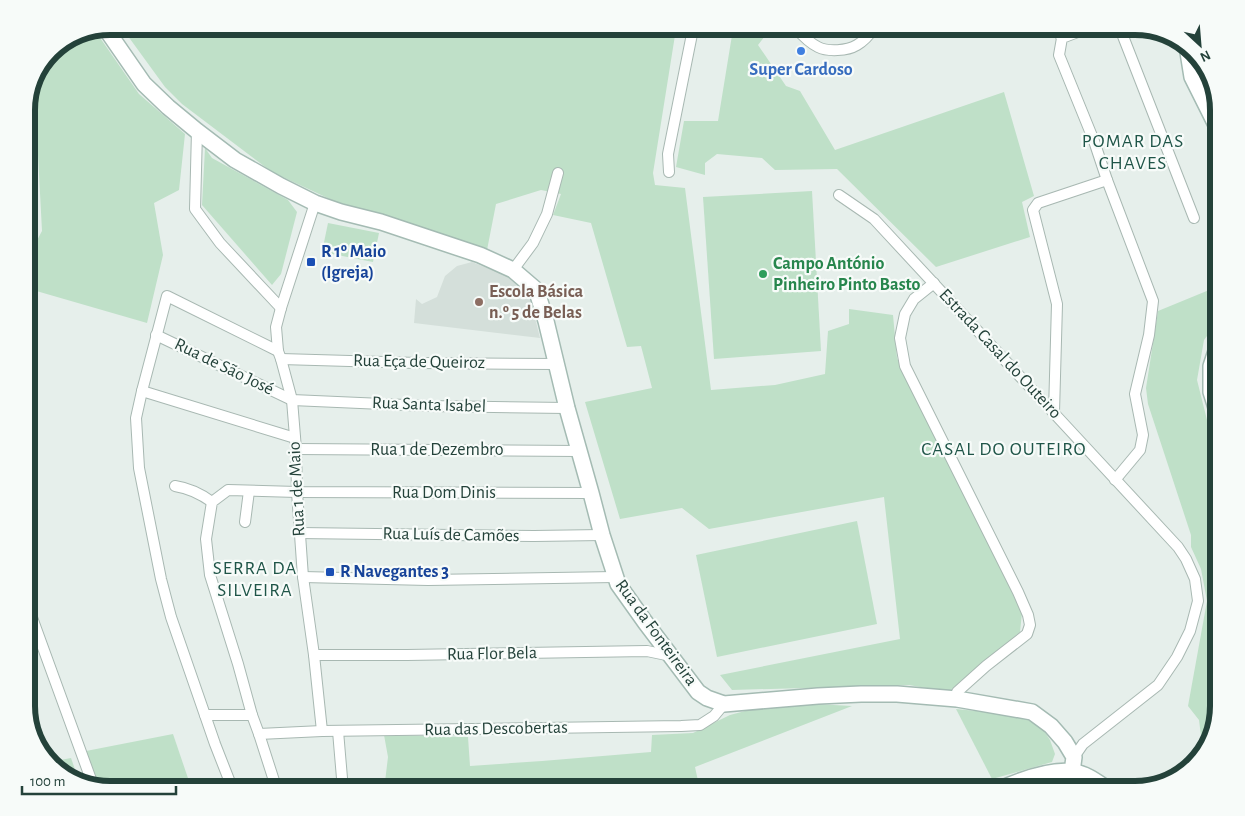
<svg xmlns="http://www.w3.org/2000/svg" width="1245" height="816" viewBox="0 0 1245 816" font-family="'Alegreya Sans',sans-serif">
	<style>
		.built { fill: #d4dfda }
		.green { fill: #bfe0c8 }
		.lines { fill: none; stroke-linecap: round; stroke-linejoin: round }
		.street-casing { stroke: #a8b8b2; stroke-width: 12 }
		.secondary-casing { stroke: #a4bbb3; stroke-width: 18 }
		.street { stroke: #fff; stroke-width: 10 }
		.secondary { stroke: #fff; stroke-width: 15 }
		.shop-dot { fill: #3f7fe0; stroke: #f7fbf9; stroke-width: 2 }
		.transit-dot { fill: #1a4fb4; stroke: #f7fbf9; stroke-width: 2 }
		.leisure-dot { fill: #2e9e5b; stroke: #f7fbf9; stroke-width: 2 }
		.education-dot { fill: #8d6e63; stroke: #f7fbf9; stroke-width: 2 }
		.labels { text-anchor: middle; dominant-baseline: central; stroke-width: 4.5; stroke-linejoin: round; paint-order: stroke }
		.shop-label { font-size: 18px; font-weight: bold; fill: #366cbe; stroke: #f7fbf9 }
		.transit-label { font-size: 18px; font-weight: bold; fill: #164399; stroke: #f7fbf9; text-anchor: start }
		.leisure-label { font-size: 18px; font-weight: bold; fill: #27864d; stroke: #f7fbf9; text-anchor: start }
		.education-label { font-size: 18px; font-weight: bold; fill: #785e54; stroke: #f7fbf9; text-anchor: start }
		.street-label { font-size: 18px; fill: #24423a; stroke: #f7fbf9 }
		.neighbourhood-label { font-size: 19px; letter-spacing: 1px; fill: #1f5548; stroke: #f7fbf9 }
		.rim { fill: none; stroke: #24423a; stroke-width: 6 }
	</style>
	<rect width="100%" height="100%" fill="#e6efeb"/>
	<polygon class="built" points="472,262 507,276 522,285 529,294 540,338 414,323 416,299 422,304 437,297 445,276 457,266"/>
	<g class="green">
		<polygon points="771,28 758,45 786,86 800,91 835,150 1004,92 1034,196 1022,202 1030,237 936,267 837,169 775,170 762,158 717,154 705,163 705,175 676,167 684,121 718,121 733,29"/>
		<polygon points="676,29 653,173 655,185 685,188 711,390 775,385 825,374 828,331 849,324 849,309 893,315 897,358 1022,613 1020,632 948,692 909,685 732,690 720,675 900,639 884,497 709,529 682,508 620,519 585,402 652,388 641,346 627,347 591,223 553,215 561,194 541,190 496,204 487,250 334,201 272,172 182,104 165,87 125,32"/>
		<polygon points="78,32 96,32 139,94 185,134 179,190 154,203 163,255 147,323 26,288 26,256 28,257 42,231 38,155 26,153 26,104 51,50"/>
		<polygon points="205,148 212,158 288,200 297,212 281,274 272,285 202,205"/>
		<polygon points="812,191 821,351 714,359 703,197"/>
		<polygon points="328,223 379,233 373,262 322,252"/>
		<polygon points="1214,288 1219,289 1219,320 1204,340 1197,380 1213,444 1219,455 1219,707 1207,745 1202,744 1199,720 1188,706 1207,601 1201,569 1191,547 1191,535 1148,404 1146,388 1158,311"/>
		<polygon points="857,521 877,624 717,657 696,555"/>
		<polygon points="779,702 852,706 695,767 700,790 384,790 388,757 384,735 468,737 470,766 542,761 651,752 652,735 693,733 730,715"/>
		<polygon points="956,709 1018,715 1038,722 1050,740 1055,754 1052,762 992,779"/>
		<polygon points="173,734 192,790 110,790 100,787 86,751"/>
		<polygon points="71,758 79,781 64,776 50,762"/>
	</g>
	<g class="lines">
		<defs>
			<g id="street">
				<polyline points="1119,26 1194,218"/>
				<polyline points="1056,27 1062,38"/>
				<polyline points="1091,27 1062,38 1059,55 1094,141 1107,180 1153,301 1149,335 1135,394 1143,435 1140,450 1115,480"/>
				<path d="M796 28C801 34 810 43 818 47 828 52 847 51 857 45 864 41 870 34 874 28"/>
				<polyline points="197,131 195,209 220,243 281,308"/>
				<polyline points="669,172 668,154 693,29"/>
				<polyline points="839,195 874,219 1178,547 1186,559 1195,579 1198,601 1190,631 1177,657 1158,685 1083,744 1074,757"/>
				<polyline points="315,203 281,308 276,327 278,351 281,359 292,400 296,449 297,492 303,577 314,655 322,731"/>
				<polyline points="513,270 533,243 547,214 558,173"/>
				<polyline points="934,283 914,299 905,314 900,338 905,366 1018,592 1028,615 1030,625 1027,634 986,666 957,692 957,699"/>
				<polyline points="156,335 292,400 428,406 567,408"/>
				<polyline points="281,359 418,363 556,364"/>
				<polyline points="142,391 295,438"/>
				<polyline points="1054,412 1057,304 1033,210 1038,203 1107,180"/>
				<polyline points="296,449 578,451"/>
				<path d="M175 486C188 488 201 494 212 502"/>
				<polyline points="245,522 249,491"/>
				<polyline points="299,533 534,536 602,535"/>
				<polyline points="303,577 428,580 615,577"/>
				<polyline points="26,601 93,785"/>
				<polyline points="314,655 407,655 647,651 671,656"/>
				<polyline points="205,715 252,715"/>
				<polyline points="338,731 343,790"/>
				<polyline points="259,734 322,731 681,726 700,725 714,716 724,704"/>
				<polyline points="233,790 215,744 171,617 161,579 139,468 136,418 142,391 167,296 278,351"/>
				<polyline points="277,790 259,734 252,715 238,664 210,575 206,539 212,502 228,490 297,492 591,493"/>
			</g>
			<g id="secondary">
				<polyline points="108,32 144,84 168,107 197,131 235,160 281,186 315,203 341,212 381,222 480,255 513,270 534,288 538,295 546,321 567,408 591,493 602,535 618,584 645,622 698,692 707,698 724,704 818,696 861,694 897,694 957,699 1032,712 1051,726 1065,742 1074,757 1072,772"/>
				<polyline points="1187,46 1192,77 1219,131"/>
				<polyline points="1219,342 1211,366 1211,392 1219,417"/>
				<path d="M998 790C1018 781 1052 768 1074 772 1087 774 1098 783 1109 790"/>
			</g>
		</defs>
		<use href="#street" class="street-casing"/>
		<use href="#secondary" class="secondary-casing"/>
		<use href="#street" class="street"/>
		<use href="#secondary" class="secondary"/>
	</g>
	<circle class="shop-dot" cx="801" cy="51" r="5"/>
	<g class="transit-dot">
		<rect x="306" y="257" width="10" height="10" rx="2.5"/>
		<rect x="325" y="567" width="10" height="10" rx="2.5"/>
	</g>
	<circle class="leisure-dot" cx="763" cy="274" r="5"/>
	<circle class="education-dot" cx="479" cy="302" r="5"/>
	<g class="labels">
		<g class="shop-label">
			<text x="801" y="70">Super Cardoso</text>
		</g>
		<g class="transit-label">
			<text x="321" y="252">R 1º Maio<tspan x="321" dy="21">(Igreja)</tspan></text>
			<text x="340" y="572">R Navegantes 3</text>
		</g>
		<g class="leisure-label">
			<text x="773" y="264">Campo António<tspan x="773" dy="21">Pinheiro Pinto Basto</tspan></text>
		</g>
		<g class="education-label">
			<text x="489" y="292">Escola Básica<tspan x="489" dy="21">n.º 5 de Belas</tspan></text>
		</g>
		<g class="street-label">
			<text transform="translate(1000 354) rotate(47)">Estrada Casal do Outeiro</text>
			<text transform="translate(419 362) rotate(1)">Rua Eça de Queiroz</text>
			<text transform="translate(224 367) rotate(26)">Rua de São José</text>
			<text transform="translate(429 405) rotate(2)">Rua Santa Isabel</text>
			<text x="437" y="450">Rua 1 de Dezembro</text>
			<text transform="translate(297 489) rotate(-93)">Rua 1 de Maio</text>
			<text x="444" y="493">Rua Dom Dinis</text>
			<text transform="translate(451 535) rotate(1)">Rua Luís de Camões</text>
			<text transform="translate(656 633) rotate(54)">Rua da Fonteireira</text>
			<text transform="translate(492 654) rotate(-1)">Rua Flor Bela</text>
			<text transform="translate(496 729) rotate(-1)">Rua das Descobertas</text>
		</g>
		<g class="neighbourhood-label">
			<text x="1133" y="141">POMAR DAS<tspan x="1133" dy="22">CHAVES</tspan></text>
			<text x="1004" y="449">CASAL DO OUTEIRO</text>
			<text x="255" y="568">SERRA DA<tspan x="255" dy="22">SILVEIRA</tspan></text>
		</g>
	</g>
	<path d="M0 0H1245V816H0ZM110 35H1135A75 75 0 0 1 1210 110V706A75 75 0 0 1 1135 781H110A75 75 0 0 1 35 706V110A75 75 0 0 1 110 35Z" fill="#f7fbf9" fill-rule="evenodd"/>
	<path class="rim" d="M110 35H1135A75 75 0 0 1 1210 110V706A75 75 0 0 1 1135 781H110A75 75 0 0 1 35 706V110A75 75 0 0 1 110 35Z"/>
	<g transform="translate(1200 45) rotate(154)" stroke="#f7fbf9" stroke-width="4" paint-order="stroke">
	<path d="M0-4L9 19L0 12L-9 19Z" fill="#24423a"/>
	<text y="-8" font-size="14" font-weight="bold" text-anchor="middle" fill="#24423a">N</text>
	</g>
	<path d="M22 786v8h154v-8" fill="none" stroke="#24423a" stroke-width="2.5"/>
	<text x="30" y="786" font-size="15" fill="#24423a" stroke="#f7fbf9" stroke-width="4" paint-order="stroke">100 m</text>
</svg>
